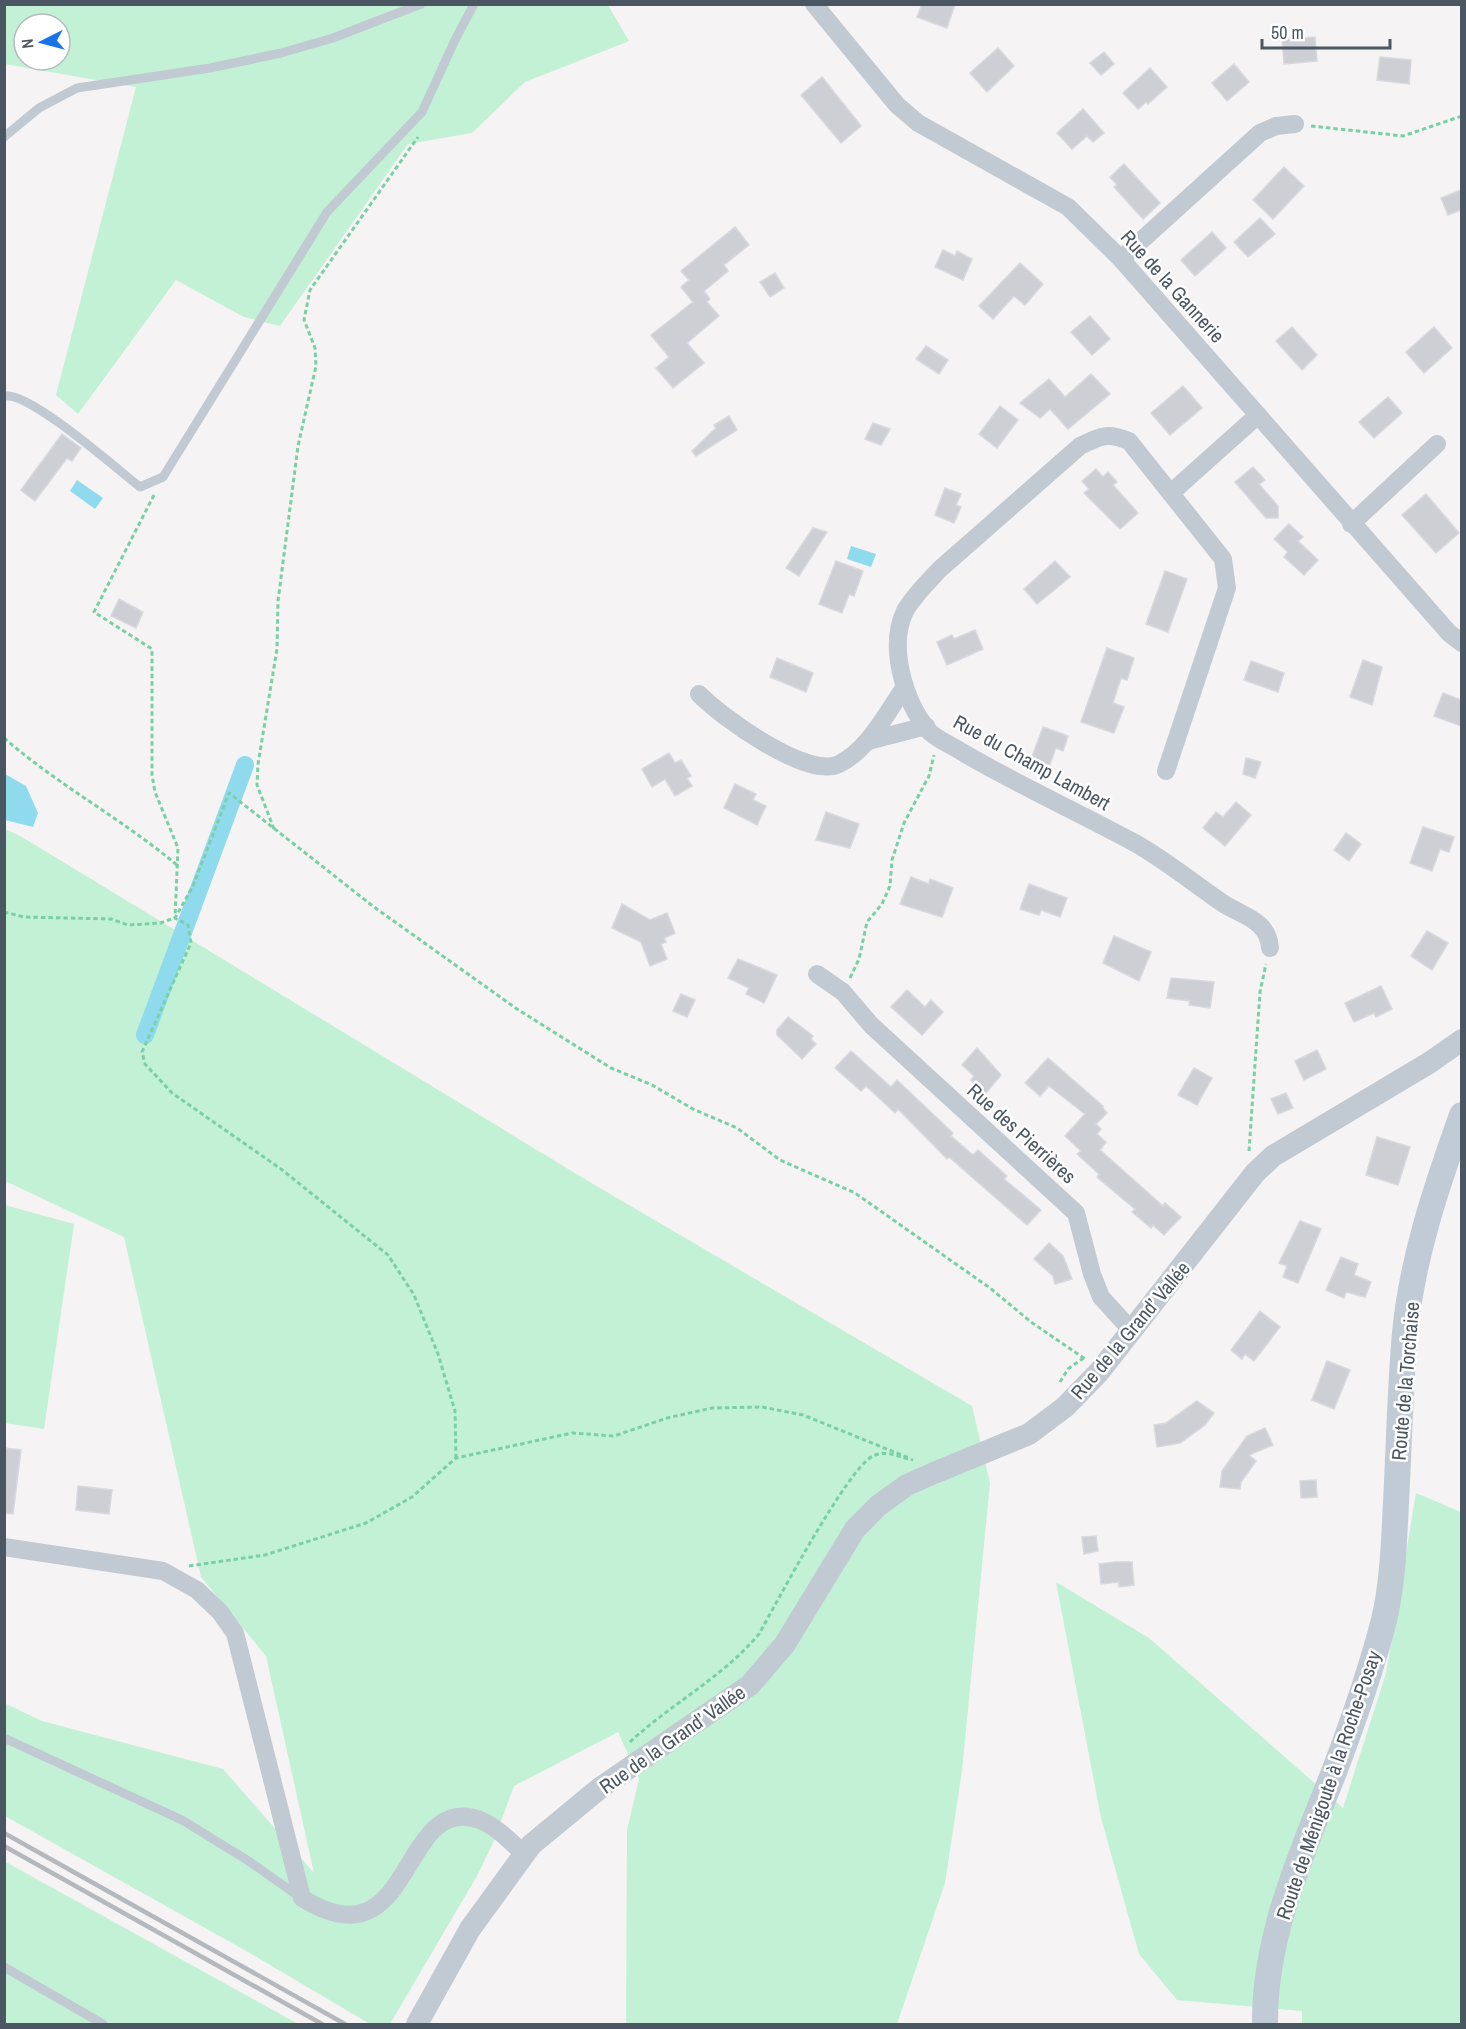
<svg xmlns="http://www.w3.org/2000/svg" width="1466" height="2029" viewBox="0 0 1466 2029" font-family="'Archivo Narrow',sans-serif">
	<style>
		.green { fill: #c3f1d5; fill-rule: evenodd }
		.water { fill: #90daee }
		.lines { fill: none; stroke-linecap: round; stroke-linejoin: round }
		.canal { stroke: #90daee; stroke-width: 18 }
		.building { fill: #cdcfd5; stroke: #d7d9de; stroke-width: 1.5 }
		.path { stroke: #7ad0a6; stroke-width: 3; stroke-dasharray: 4.5 3; stroke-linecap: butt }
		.service { stroke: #c1cad2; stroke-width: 9 }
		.minor { stroke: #c1cad2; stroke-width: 18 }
		.tertiary { stroke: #c1cad2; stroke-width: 22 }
		.secondary { stroke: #c1cbd6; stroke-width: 26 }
		.rail { stroke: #b5b8bd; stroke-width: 4.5 }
		.labels { text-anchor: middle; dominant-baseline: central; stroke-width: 5; stroke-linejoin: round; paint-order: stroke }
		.street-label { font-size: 20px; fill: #4a5661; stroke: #fff }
	</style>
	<rect width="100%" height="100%" fill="#f5f3f3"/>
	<g class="green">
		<path d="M4 5H608L629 41 525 82 472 133 408 144 280 326 244 317 176 280 78 414 56 395 136 87 5 64ZM24 24H60V60H24Z"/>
		<polygon points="5,829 22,837 588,1181 972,1406 990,1483 962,1771 945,1883 897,2024 626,2024 627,1830 639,1779 618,1732 514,1786 493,1843 477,1876 390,2024 370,2024 248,1952 5,1816 4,1703 42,1721 223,1769 314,1873 266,1656 201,1577 124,1237 5,1181"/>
		<polygon points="5,1205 74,1224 44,1429 5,1423"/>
		<polygon points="1416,1493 1461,1512 1461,2024 1302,2024 1302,2011 1177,2000 1139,1954 1101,1818 1056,1582 1149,1638 1343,1808 1386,1673"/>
		<polygon points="4,1861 298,2024 5,2024"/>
	</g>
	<g class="water">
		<polygon points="77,480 103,498 95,509 70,491"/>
		<polygon points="851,546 876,554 871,567 847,559"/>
		<polygon points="5,774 26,786 38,813 33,827 5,820"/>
	</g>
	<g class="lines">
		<polyline class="canal" points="145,1035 245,765"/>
	</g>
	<g class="building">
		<polygon points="922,4 955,4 947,28 917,17"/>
		<polygon points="1315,37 1317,61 1284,64 1282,40"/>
		<polygon points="998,48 1014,66 987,92 970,73"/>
		<polygon points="1104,52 1114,64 1101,75 1090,63"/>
		<polygon points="1380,57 1411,60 1409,84 1377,80"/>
		<polygon points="1234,64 1249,82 1227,101 1212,83"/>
		<polygon points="1150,68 1167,87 1148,104 1146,102 1138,109 1123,93"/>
		<polygon points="822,77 861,126 841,143 801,95"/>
		<polygon points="1083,109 1104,133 1093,142 1087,136 1072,149 1057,133"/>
		<polygon points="1124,164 1160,203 1143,219 1114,187 1117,185 1110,177"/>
		<polygon points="1284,167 1304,186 1273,219 1253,200"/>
		<polygon points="1461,190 1461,210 1448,215 1441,198"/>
		<polygon points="1260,218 1275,234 1248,257 1234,242"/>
		<polygon points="735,227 749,245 724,265 728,271 704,291 710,299 707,302 719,316 687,343 704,363 673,388 656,368 669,357 651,335 693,302 681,287 689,280 681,271"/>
		<polygon points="1212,232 1226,248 1195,276 1181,260"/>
		<polygon points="943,250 955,256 957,251 972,259 963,280 935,267"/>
		<polygon points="1020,263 1043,284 1025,305 1014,296 993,319 979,306"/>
		<polygon points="775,273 784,288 770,297 760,282"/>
		<polygon points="1090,316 1110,339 1092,355 1071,332"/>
		<polygon points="1292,327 1317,355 1302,370 1276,341"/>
		<polygon points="1434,327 1452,348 1424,373 1406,352"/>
		<polygon points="926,346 948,360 939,374 916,359"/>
		<polygon points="1091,374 1110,394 1068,429 1050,409 1040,418 1020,403 1049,379 1065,397"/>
		<polygon points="1183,386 1202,408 1170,435 1151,413"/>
		<polygon points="1388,397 1402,413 1374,438 1359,422"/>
		<polygon points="1000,406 1018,420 997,448 979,434"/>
		<polygon points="729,416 737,430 696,456 692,451 716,428 714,425"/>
		<polygon points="873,423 890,429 881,445 865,439"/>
		<polygon points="62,434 81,448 72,461 67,458 35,501 21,490"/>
		<polygon points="1253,467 1265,480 1259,484 1278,506 1278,518 1266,518 1235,482"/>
		<polygon points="1096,469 1103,477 1108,472 1117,482 1113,485 1138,513 1120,529 1084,493 1089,489 1082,481"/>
		<polygon points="945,488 961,494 956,505 961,507 954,523 935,515"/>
		<polygon points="1426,494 1459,533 1436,553 1402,515"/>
		<polygon points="1289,524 1303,537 1298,541 1318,560 1304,575 1284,557 1288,552 1274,539"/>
		<polygon points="813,528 827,532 799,576 786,568"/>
		<polygon points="836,561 863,571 854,596 849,594 842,613 819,604"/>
		<polygon points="1055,561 1070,577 1037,604 1024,589"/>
		<polygon points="1165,571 1187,579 1168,632 1146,624"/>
		<polygon points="119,599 143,612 136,628 111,616"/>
		<polygon points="975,630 983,649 947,665 937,642 952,635 954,639"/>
		<polygon points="1107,648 1134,658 1127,680 1121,678 1113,703 1124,707 1114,733 1081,722"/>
		<polygon points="777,658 813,673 806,692 770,677"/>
		<polygon points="1363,660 1382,667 1372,705 1350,697"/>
		<polygon points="1251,661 1284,673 1278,692 1244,680"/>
		<polygon points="1443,693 1461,700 1461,726 1434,716"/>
		<polygon points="1043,727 1068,736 1063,751 1056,748 1048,769 1030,762"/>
		<polygon points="669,753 675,763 681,760 691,776 687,778 692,786 675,796 665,779 652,787 642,769"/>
		<polygon points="1246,758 1261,762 1255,778 1243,774"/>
		<polygon points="735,784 756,794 753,800 766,806 757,825 724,808"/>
		<polygon points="1236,802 1251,815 1225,846 1203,828 1216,812 1223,817"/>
		<polygon points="826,812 859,824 850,848 816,840"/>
		<polygon points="1423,827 1454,837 1449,852 1440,849 1432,871 1410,863"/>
		<polygon points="1346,833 1361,844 1349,861 1334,850"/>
		<polygon points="911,877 929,884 930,879 953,888 942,917 900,904"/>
		<polygon points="1029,884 1067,898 1060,917 1041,910 1039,915 1020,909"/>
		<polygon points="622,904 650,920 667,913 675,933 664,938 666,942 661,944 667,959 650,966 641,942 612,928"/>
		<polygon points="1427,931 1448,943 1432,970 1411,956"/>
		<polygon points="1114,936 1151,952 1139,981 1103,963"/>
		<polygon points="738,959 777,975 764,1003 746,994 749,988 728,978"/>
		<polygon points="1171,978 1214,982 1210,1008 1189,1005 1190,1001 1167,998"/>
		<polygon points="1381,986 1392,1009 1376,1017 1374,1013 1354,1022 1345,1003"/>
		<polygon points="907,990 925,1007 931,1000 943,1012 922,1035 891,1007"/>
		<polygon points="681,994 695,1000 687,1017 673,1011"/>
		<polygon points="788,1017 813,1036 811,1039 816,1044 802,1059 777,1035 777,1030"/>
		<polygon points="977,1048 1001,1075 986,1093 971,1080 974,1076 962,1065"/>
		<polygon points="1317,1050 1326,1069 1304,1080 1295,1061"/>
		<polygon points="851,1051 891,1087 897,1080 953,1133 951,1136 973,1155 978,1150 1007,1176 1004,1179 1041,1210 1027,1225 949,1157 947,1159 898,1109 895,1113 866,1086 861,1091 835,1068"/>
		<polygon points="1048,1058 1103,1106 1102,1107 1107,1113 1096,1124 1101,1129 1097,1134 1106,1142 1100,1150 1163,1206 1165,1203 1181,1217 1164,1235 1153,1225 1151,1228 1132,1212 1135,1209 1097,1177 1099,1174 1077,1154 1081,1151 1065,1136 1085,1114 1049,1086 1040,1096 1025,1083"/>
		<polygon points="1194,1068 1212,1078 1197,1105 1178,1095"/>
		<polygon points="1286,1093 1293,1108 1278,1114 1271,1099"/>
		<polygon points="1377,1137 1410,1147 1398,1185 1366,1175"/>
		<polygon points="1300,1221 1321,1229 1298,1283 1283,1277 1287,1266 1279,1263"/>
		<polygon points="1049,1243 1063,1256 1072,1279 1055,1284 1053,1276 1034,1259"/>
		<polygon points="1341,1257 1358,1264 1354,1275 1371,1282 1365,1297 1346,1292 1344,1298 1326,1290"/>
		<polygon points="1260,1311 1280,1327 1254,1361 1245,1354 1242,1359 1231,1350"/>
		<polygon points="1327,1361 1350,1370 1334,1409 1312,1400"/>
		<polygon points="1197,1401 1214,1413 1205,1425 1180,1443 1157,1447 1154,1425 1166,1423"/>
		<polygon points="1265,1428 1273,1445 1249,1455 1256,1461 1241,1482 1240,1489 1220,1487 1222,1471 1247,1436"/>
		<polygon points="4,1448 21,1450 13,1514 4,1513"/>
		<polygon points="1316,1480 1317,1497 1301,1498 1300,1481"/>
		<polygon points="78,1486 112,1490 109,1514 76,1510"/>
		<polygon points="1096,1536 1098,1551 1084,1554 1082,1537"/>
		<polygon points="1115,1562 1132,1562 1134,1585 1119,1587 1119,1582 1101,1584 1099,1564"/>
	</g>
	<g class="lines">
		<g class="path">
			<polyline points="1311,126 1403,136 1462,116"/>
			<polyline points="154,495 94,612 152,649 152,775 155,792 178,848 175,918 188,925 191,943 142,1052 145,1064 172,1093 281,1169 388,1255 414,1295 438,1354 455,1411 456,1458"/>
			<path d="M4 738C58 785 122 819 177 865"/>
			<polyline points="274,829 257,785 258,764 277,649 278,601 298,446 316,366 315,348 304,320 310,290 418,137"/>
			<polyline points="4,912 24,917 111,919 128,925 160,923 175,918 193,886 229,793 374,907 517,1009 611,1068 652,1085 693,1109 737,1128 780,1160 855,1193 990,1288 1031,1322 1085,1359"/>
			<polyline points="850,978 859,959 867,922 882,904 890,886 892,860 904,823 929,776 934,755"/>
			<polyline points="1249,1151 1260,992 1266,964"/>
			<polyline points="1060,1382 1068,1369 1085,1357"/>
			<polyline points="189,1566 265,1555 366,1523 412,1497 456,1458 572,1433 614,1436 667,1418 712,1408 762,1407 803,1415 909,1458"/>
			<path d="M630 1742C672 1703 722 1678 759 1634 777 1602 847 1469 873 1456 887 1449 900 1458 913 1460"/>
		</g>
		<g class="service">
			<polyline points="4,137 39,108 77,88 210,68 281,53 333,38 421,4"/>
			<path d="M4 396C28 390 118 470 140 487L163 477 327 212 422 112 455 40 474 4"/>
			<polyline points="4,1738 182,1820 247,1860 300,1897"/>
			<polyline points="4,1967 103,2024"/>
		</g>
		<g class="minor">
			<polyline points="814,4 897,105 918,123 1068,207 1121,259 1449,633 1462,643"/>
			<polyline points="1121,259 1260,133 1276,126 1295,124"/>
			<polyline points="1172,492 1258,415"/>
			<polyline points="1351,524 1437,444"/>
			<path d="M699 694C720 716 808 780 839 764 868 750 886 714 904 688"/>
			<polyline points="868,741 926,726"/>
			<path d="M1166 771 1227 588 1223 559 1129 441C1107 432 1100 436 1080 446L940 569C928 582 914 595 905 611 888 646 904 701 928 730 935 739 952 745 962 752 1018 785 1078 812 1135 843 1165 860 1192 882 1221 902 1241 916 1268 919 1270 948"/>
			<polyline points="817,974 843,992 871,1025 1076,1213 1092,1274 1101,1297 1131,1330"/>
			<path d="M4 1547 163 1571 197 1590 220 1612 235 1633 302 1898C415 1969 399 1790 480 1820 497 1827 511 1842 524 1854"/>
		</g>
		<polyline class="tertiary" points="417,2024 470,1929 531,1845 600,1788 750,1685 785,1644 855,1529 879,1505 907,1485 934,1473 1029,1434 1065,1407 1099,1372 1255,1173 1273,1156 1429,1063 1462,1040"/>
		<path class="secondary" d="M1265 2024C1264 1936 1302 1853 1334 1772 1353 1722 1371 1671 1384 1620 1393 1582 1394 1541 1396 1503 1399 1446 1400 1390 1405 1333 1412 1258 1437 1185 1462 1115"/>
		<g class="rail">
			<polyline points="4,1833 345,2024"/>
			<polyline points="4,1846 322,2024"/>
		</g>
	</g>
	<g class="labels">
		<g class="street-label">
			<text transform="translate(1173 286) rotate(48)">Rue de la Gannerie</text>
			<text transform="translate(1032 762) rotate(29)">Rue du Champ Lambert</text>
			<text transform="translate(1022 1133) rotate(42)">Rue des Pierrières</text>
			<text transform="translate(1130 1330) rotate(-50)">Rue de la Grand’ Vallée</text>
			<text transform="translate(1405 1381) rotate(-85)">Route de la Torchaise</text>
			<text transform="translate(672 1739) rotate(-35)">Rue de la Grand’ Vallée</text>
			<text transform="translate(1328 1785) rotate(-71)">Route de Ménigoute à la Roche-Posay</text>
		</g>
	</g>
	<rect width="1466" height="2029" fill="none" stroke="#4a5661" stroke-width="12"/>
	<g transform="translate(42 42) rotate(264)"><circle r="28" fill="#ffffff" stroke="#b7bbc0" stroke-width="1.5"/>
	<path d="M0-4.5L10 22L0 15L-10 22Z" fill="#1a73e8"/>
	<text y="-9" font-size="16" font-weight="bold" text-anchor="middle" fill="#4a5661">N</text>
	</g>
	<path d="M1262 39v9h128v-9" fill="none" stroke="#4a5661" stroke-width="3"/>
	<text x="1271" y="39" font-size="18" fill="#4a5661" stroke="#ffffff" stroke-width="4.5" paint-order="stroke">50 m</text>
</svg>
